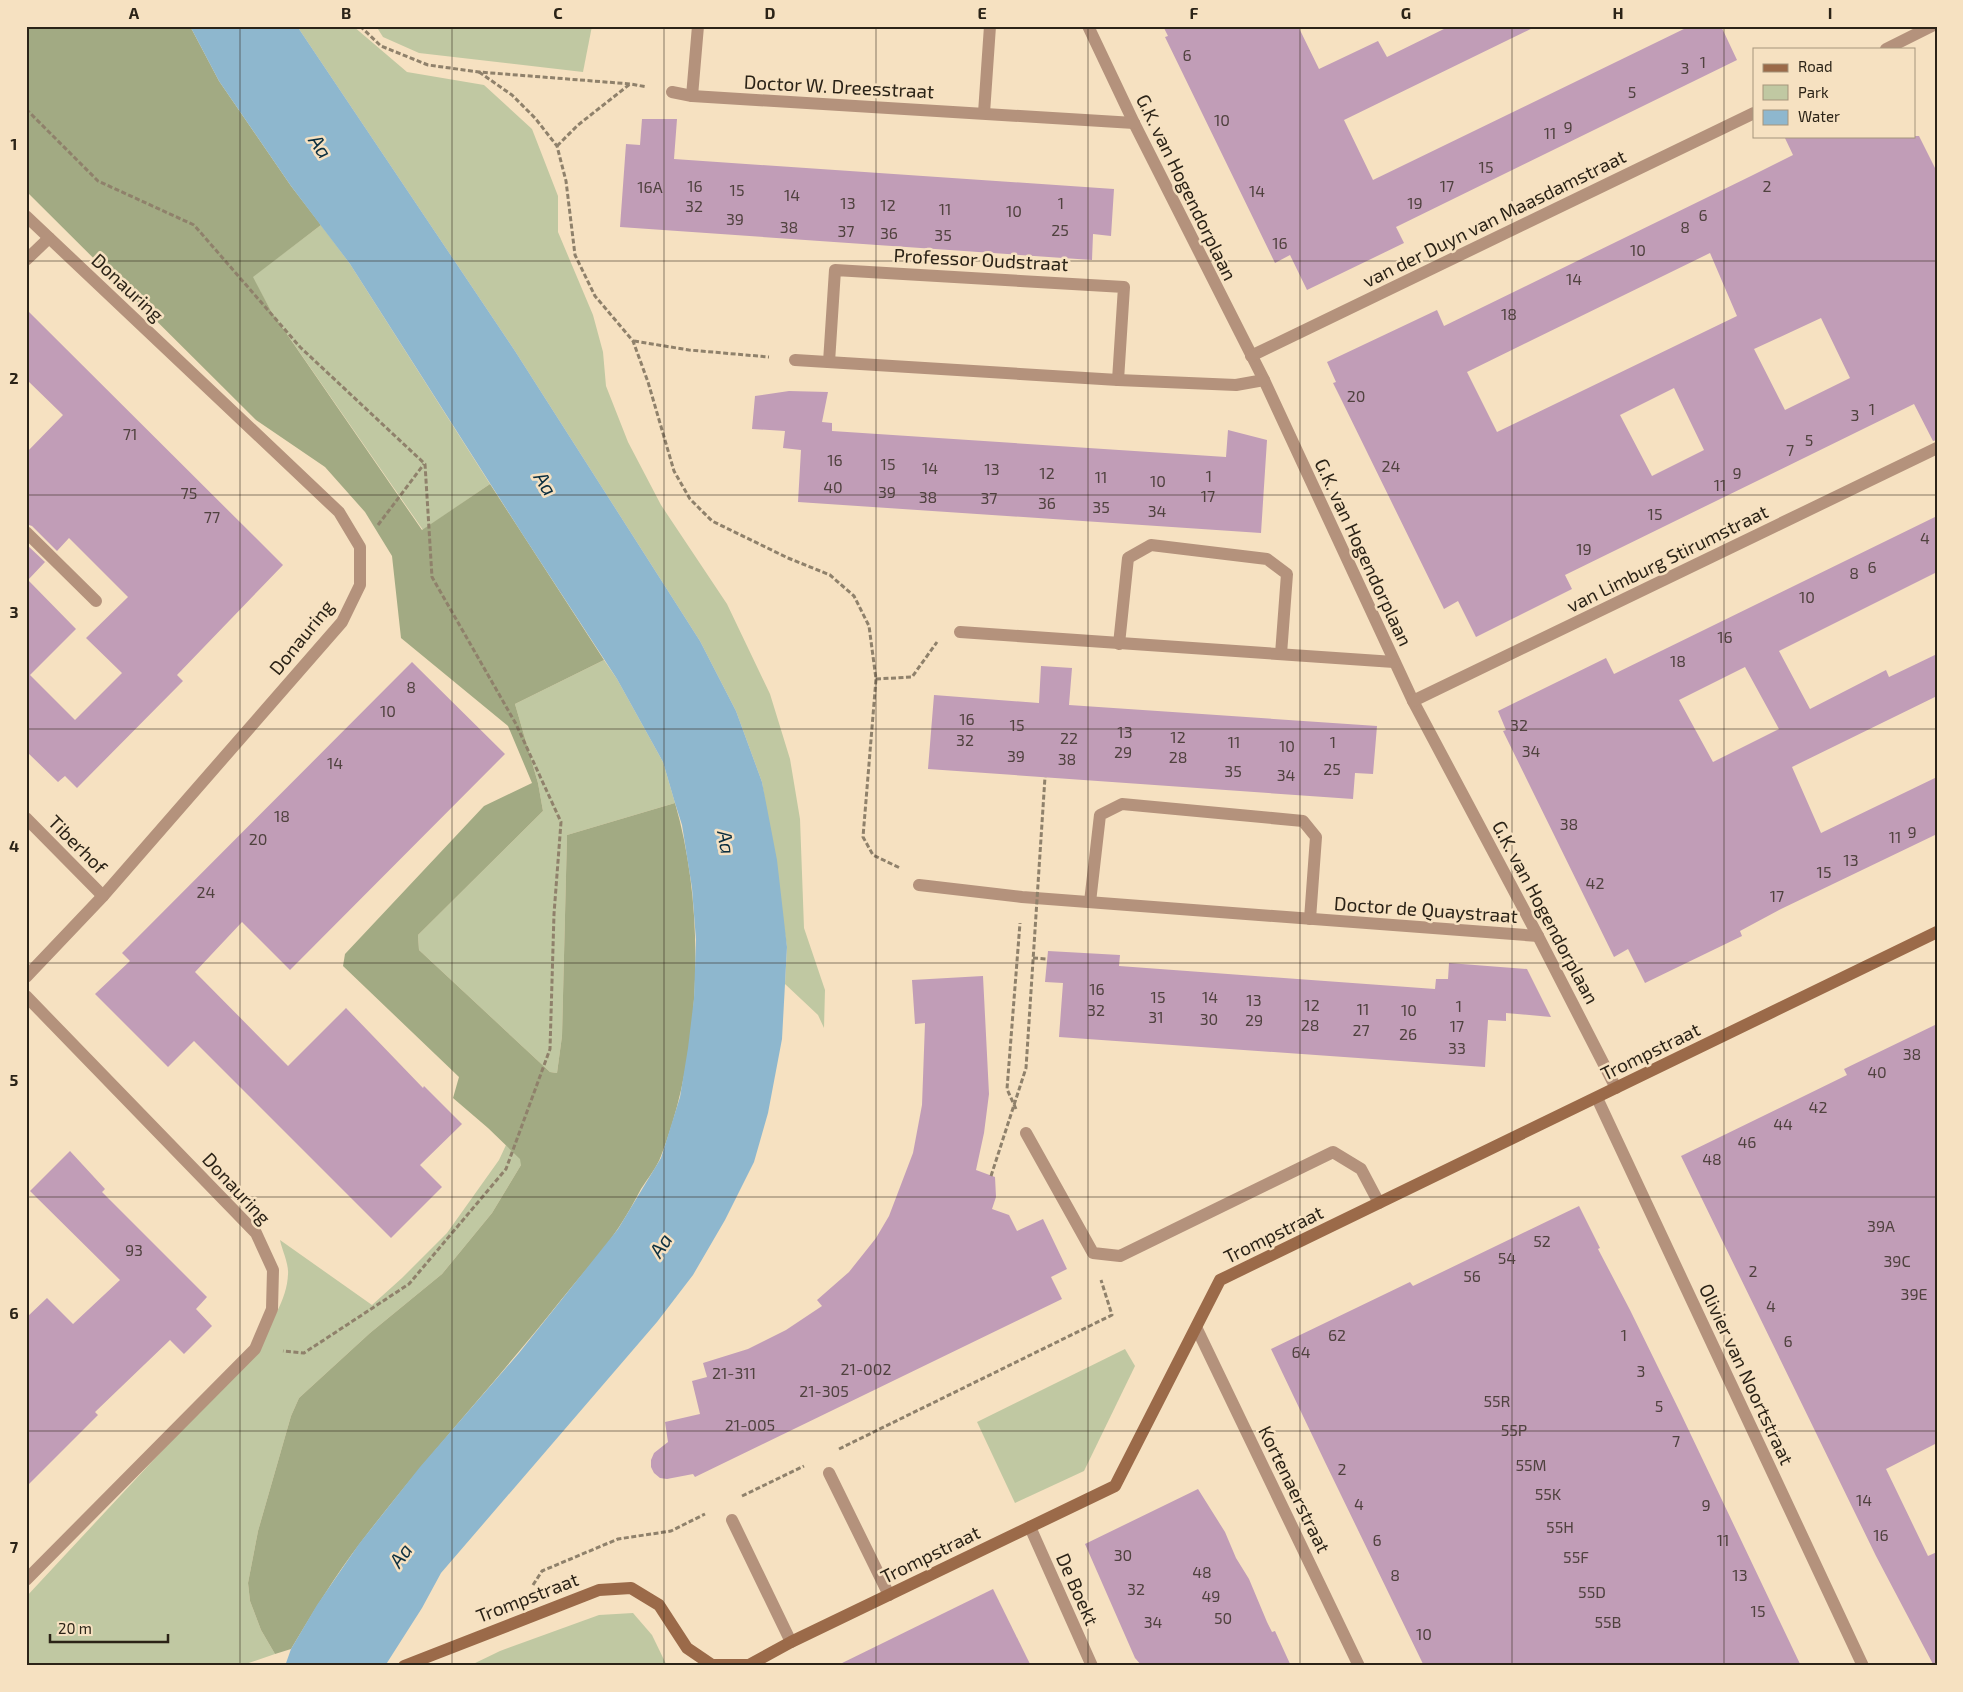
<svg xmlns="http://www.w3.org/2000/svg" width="1963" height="1692" viewBox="0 0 1963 1692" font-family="'Exo 2',sans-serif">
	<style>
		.green { fill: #c0c8a2 }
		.forest { fill: #a2aa83 }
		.water { fill: #8eb7ce }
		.building { fill: #c19db7; fill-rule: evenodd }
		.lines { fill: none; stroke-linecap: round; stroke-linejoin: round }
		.path { stroke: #8f816b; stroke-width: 3; stroke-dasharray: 5 2.5; stroke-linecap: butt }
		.lane { stroke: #b4927c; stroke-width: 12 }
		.street { stroke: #b4927c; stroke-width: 12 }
		.secondary { stroke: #9b6a49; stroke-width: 12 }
		.path-bridge { stroke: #8f816b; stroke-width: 3; stroke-dasharray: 5 2.5; stroke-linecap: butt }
		.grid { fill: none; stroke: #2b2317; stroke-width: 1; stroke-opacity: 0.55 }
		.labels { text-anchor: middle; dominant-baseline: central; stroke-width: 5; stroke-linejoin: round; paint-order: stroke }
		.number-label { font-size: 16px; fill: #50423f }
		.street-label { font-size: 19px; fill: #2b2317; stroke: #f6e1c1 }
		.water-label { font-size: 20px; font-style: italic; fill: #0b2f40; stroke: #f6e1c1 }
		.neatline { fill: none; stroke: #2b2317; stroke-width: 2 }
		.grid-label { font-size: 16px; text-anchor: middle; font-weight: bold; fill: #2b2317 }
	</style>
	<rect width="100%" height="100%" fill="#f6e1c1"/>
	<g class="green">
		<polygon points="297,26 353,26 407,72 484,85 532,129 558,196 558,232 593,315 603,352 606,386 628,442 661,505 727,604 770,694 790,759 800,819 804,928 825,990 824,1028 818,1015 785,984 787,947 762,782 736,711 700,641 515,351"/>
		<polygon points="376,26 592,26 583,72 419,53 383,37"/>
		<polygon points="321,225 350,264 490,484 423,530 271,311 252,277"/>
		<polygon points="604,660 617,679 663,762 675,803 567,835 562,1036 557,1073 550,1072 419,950 418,935 543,811 538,783 515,704"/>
		<path d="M506 1145 521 1159V1165L492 1213 442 1274 370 1333 299 1398 291 1416 258 1531 248 1583 250 1601 261 1630 275 1654 240 1666H26V1597L241 1366C259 1340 287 1307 288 1274 289 1264 282 1250 280 1240L372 1305 402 1278 447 1233 499 1160Z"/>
		<polygon points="1125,1349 1135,1366 1084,1471 1015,1503 977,1422"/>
		<polygon points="633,1613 652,1635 667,1666 469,1666 500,1651 599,1615"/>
	</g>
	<path class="forest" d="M26 26H190L219 81 291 186 321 225 253 277 271 311 422 530 490 484 604 660 515 704 538 783 543 811 418 935 419 950 550 1072 557 1073 562 1036 567 835 675 803C706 910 702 1052 661 1156 657 1167 648 1178 641 1189 634 1202 627 1215 619 1227 602 1253 580 1276 561 1300 496 1382 424 1459 361 1542 335 1576 313 1612 291 1649L275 1654 261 1630 250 1601 248 1583 258 1531 291 1416 299 1398 370 1333 442 1274 492 1213 521 1165 520 1159 488 1128 453 1098 459 1077 343 966 345 954 484 806 532 783 508 726 401 638 392 556 365 512 325 467 256 420 26 191Z"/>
	<polygon class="water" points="190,26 297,26 515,351 700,641 736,711 762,782 777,860 787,947 782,1039 768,1113 754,1162 725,1220 693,1275 657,1322 441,1573 422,1608 385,1666 285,1666 291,1649 317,1605 359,1544 420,1467 519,1353 618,1229 661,1158 680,1097 688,1048 694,998 696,940 692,888 682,825 675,803 663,762 617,679 523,535 350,264 291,186 219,81"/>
	<g class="building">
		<polygon points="1163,26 1298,26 1319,69 1378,41 1387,57 1450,26 1537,26 1344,120 1373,180 1690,26 1721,26 1737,60 1396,227 1404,243 1307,290 1290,255 1275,263 1165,37 1168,36"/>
		<polygon points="642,119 677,119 674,159 1114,189 1111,236 1093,234 1092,260 620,227 626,144 640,145"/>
		<path d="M1784 136H1919L1937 172V440L1933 441 1914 404 1565 575 1572 589 1476 637 1458 601 1444 609 1341 399 1333 383 1336 382 1327 362 1437 310 1444 326 1751 176 1793 155ZM1710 253 1737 316 1497 432 1467 372ZM1821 318 1850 378 1785 410 1754 349ZM1674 388 1704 450 1652 476 1620 415Z"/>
		<polygon points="26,309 283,565 177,675 183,681 77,788 65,776 58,782 26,751 26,544 45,562 28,580 76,629 30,675 75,720 122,673 86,638 128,597 69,538 57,551 32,526 26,524 26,453 63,415 26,379"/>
		<polygon points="789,391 828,392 822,422 832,423 832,431 1226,457 1228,430 1267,440 1261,533 798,502 801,450 783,448 785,431 752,429 755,396"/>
		<path d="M1937 516V572L1779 651 1810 709 1886 670 1889 677 1937 654V696L1792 767 1821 833 1937 777V834L1781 909 1740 931 1742 936 1645 983 1628 949 1614 957 1503 731 1506 730 1498 711 1606 658 1614 674ZM1745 667 1779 729 1713 762 1679 700Z"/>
		<polygon points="412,662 505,754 290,970 242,922 195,972 288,1066 346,1008 423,1088 424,1086 462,1124 420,1165 442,1187 391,1238 194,1041 168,1067 95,994 130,961 122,953"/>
		<polygon points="1041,666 1072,668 1069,705 1377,726 1373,774 1355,773 1353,799 928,769 934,695 1039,703"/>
		<polygon points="1048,951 1120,955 1119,966 1435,989 1436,979 1448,979 1449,963 1527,969 1551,1017 1506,1013 1506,1021 1488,1020 1485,1067 1059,1037 1063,983 1045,982"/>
		<polygon points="983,976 989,1094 984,1133 976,1170 995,1177 996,1197 992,1209 1009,1215 1017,1231 1043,1219 1067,1269 1051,1277 1062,1299 695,1477 693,1474 667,1479 660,1478 654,1473 651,1467 651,1460 654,1453 668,1442 665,1422 700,1414 692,1381 707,1377 703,1363 748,1349 786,1330 822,1306 817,1300 849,1272 876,1238 889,1216 913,1153 922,1105 925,1023 915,1024 912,980"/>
		<polygon points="1937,1024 1937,1443 1886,1469 1928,1556 1937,1552 1937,1666 1934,1666 1876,1556 1681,1156 1847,1075 1844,1069"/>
		<polygon points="70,1151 105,1189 102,1192 207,1297 196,1309 212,1326 184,1354 170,1340 95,1412 98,1415 26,1487 26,1318 47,1298 73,1324 120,1280 30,1191"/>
		<polygon points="1579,1206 1600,1248 1598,1249 1630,1310 1681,1414 1801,1666 1424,1666 1324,1460 1271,1349 1410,1282 1413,1286"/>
		<polygon points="1198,1489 1225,1532 1236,1558 1249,1579 1267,1622 1272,1632 1275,1631 1291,1666 1142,1666 1135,1658 1085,1544"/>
		<polygon points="993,1589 1031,1666 836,1666"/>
	</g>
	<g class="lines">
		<g class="path">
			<polyline points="360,26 381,46 428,65 479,72 631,84 647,87"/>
			<polyline points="479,72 512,95 535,118 557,146 566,181 575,255 595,296 633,341 648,382 674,471 690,499 712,521 788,558 830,575 854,596 869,626 876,679 863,837 873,855 900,868"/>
			<polyline points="26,109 98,181 194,225 300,347 425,464 432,577 516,724 561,822 554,914 550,1049 506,1169 409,1284 304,1353 283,1351"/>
			<polyline points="557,146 578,125 630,84"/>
			<polyline points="634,341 689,350 769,357"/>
			<polyline points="378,525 424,464"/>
			<polyline points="876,679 912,677 937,642"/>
			<polyline points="1033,958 1047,959"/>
			<polyline points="1016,1109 1007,1089 1020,923"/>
			<polyline points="839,1449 1112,1315 1101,1280"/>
			<polyline points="742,1496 804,1466"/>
			<polyline points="533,1585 542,1571 618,1539 671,1531 705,1514"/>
		</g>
		<g class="lane">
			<polyline points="692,96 698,26"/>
			<polyline points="984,113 990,26"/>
			<polyline points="26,260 49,238"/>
			<polyline points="829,362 835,270 1124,287 1118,380"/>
			<polyline points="26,532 96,601"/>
			<polyline points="1119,644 1128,558 1151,545 1267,559 1287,574 1281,654"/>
			<polyline points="1090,902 1100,815 1122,804 1303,821 1316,837 1310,919"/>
			<polyline points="1026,1133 1093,1253 1120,1256 1333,1152 1361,1169 1379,1203"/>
			<polyline points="829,1473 889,1595"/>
			<polyline points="732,1520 791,1642"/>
		</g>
		<g class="street">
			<polyline points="1088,26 1134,123 1264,380 1413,701 1538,936 1616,1088"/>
			<polyline points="1886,49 1932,26"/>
			<polyline points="672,92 692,96 1134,123"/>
			<polyline points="26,216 339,512 360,547 360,585 342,622 103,896 26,977"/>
			<polyline points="1251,356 1754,113"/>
			<polyline points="795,360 1118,380 1236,385 1264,380"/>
			<polyline points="960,632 1394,662"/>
			<polyline points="1413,701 1937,448"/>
			<polyline points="26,818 103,896"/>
			<polyline points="919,885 1022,897 1538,936"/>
			<polyline points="26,996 256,1233 273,1270 272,1309 255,1349 26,1580"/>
			<polyline points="1597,1098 1863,1666"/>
			<polyline points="1197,1329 1359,1666"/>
			<polyline points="1030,1527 1092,1666"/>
		</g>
		<polyline class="secondary" points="404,1666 599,1590 631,1588 659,1605 687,1648 712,1665 749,1665 791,1642 1115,1486 1220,1280 1937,932"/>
		<polyline class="path-bridge" points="991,1176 1026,1068 1045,777"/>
	</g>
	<path class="grid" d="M240 26V1666M452 26V1666M664 26V1666M876 26V1666M1088 26V1666M1300 26V1666M1512 26V1666M1724 26V1666M26 261H1937M26 495H1937M26 729H1937M26 963H1937M26 1197H1937M26 1431H1937"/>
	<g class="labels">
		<g class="number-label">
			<text x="1187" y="54">6</text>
			<text x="1703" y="61">1</text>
			<text x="1685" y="67">3</text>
			<text x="1632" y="91">5</text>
			<text x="1222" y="119">10</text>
			<text x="1568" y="126">9</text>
			<text x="1550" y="132">11</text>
			<text x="1486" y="166">15</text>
			<text x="695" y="185">16</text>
			<text x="1447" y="185">17</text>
			<text x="1767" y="185">2</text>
			<text x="650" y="186">16A</text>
			<text x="737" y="189">15</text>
			<text x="1257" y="190">14</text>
			<text x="792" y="194">14</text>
			<text x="848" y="202">13</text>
			<text x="1061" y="202">1</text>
			<text x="1415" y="202">19</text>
			<text x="888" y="204">12</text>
			<text x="694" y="205">32</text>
			<text x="945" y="208">11</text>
			<text x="1014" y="210">10</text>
			<text x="1703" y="214">6</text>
			<text x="735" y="218">39</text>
			<text x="789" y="226">38</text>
			<text x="1685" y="226">8</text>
			<text x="1060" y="229">25</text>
			<text x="846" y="230">37</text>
			<text x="889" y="232">36</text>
			<text x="943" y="234">35</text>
			<text x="1280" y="242">16</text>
			<text x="1638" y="249">10</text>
			<text x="1574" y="278">14</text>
			<text x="1509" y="313">18</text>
			<text x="1356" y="395">20</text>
			<text x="1872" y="408">1</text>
			<text x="1855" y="414">3</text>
			<text x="130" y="433">71</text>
			<text x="1809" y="439">5</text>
			<text x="1790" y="449">7</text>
			<text x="835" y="459">16</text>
			<text x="888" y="463">15</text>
			<text x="1391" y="465">24</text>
			<text x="930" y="467">14</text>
			<text x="992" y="468">13</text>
			<text x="1047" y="472">12</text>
			<text x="1737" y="472">9</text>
			<text x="1209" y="475">1</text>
			<text x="1101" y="476">11</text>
			<text x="1158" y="480">10</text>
			<text x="1720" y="484">11</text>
			<text x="833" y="486">40</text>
			<text x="887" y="491">39</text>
			<text x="189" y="492">75</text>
			<text x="1208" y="495">17</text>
			<text x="928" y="496">38</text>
			<text x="989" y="497">37</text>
			<text x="1047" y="502">36</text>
			<text x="1101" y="506">35</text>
			<text x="1157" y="510">34</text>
			<text x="1655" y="513">15</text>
			<text x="212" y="516">77</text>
			<text x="1925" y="537">4</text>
			<text x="1584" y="548">19</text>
			<text x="1872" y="566">6</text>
			<text x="1854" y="572">8</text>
			<text x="1807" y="596">10</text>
			<text x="1725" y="636">16</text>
			<text x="1678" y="660">18</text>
			<text x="411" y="686">8</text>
			<text x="388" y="710">10</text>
			<text x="967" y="718">16</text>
			<text x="1017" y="724">15</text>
			<text x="1519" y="724">32</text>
			<text x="1125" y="731">13</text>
			<text x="1178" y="736">12</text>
			<text x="1069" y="737">22</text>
			<text x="965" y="739">32</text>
			<text x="1234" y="741">11</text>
			<text x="1333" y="741">1</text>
			<text x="1287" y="745">10</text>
			<text x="1531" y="750">34</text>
			<text x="1123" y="751">29</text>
			<text x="1016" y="755">39</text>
			<text x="1178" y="756">28</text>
			<text x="1067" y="758">38</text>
			<text x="335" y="762">14</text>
			<text x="1332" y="768">25</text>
			<text x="1233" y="770">35</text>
			<text x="1286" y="774">34</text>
			<text x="282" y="815">18</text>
			<text x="1569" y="823">38</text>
			<text x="1912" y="831">9</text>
			<text x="1895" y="836">11</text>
			<text x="258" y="838">20</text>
			<text x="1851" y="859">13</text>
			<text x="1824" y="871">15</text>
			<text x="1595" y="882">42</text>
			<text x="206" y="891">24</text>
			<text x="1777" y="895">17</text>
			<text x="1097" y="988">16</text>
			<text x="1158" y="996">15</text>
			<text x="1210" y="996">14</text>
			<text x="1254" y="999">13</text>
			<text x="1312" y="1004">12</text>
			<text x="1459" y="1005">1</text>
			<text x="1363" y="1008">11</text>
			<text x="1096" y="1009">32</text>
			<text x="1409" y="1009">10</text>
			<text x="1156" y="1016">31</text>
			<text x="1209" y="1018">30</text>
			<text x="1254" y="1019">29</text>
			<text x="1310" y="1024">28</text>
			<text x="1457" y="1025">17</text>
			<text x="1361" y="1029">27</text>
			<text x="1408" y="1033">26</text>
			<text x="1457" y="1047">33</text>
			<text x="1912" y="1053">38</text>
			<text x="1877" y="1071">40</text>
			<text x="1818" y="1106">42</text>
			<text x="1783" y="1123">44</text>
			<text x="1747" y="1141">46</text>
			<text x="1712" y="1158">48</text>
			<text x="1881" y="1225">39A</text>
			<text x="1542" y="1240">52</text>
			<text x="134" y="1249">93</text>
			<text x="1507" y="1257">54</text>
			<text x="1897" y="1260">39C</text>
			<text x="1753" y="1270">2</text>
			<text x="1472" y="1275">56</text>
			<text x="1914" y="1293">39E</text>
			<text x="1771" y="1305">4</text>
			<text x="1337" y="1334">62</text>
			<text x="1624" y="1334">1</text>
			<text x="1788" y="1340">6</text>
			<text x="1301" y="1351">64</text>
			<text x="866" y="1368">21-002</text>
			<text x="1641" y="1370">3</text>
			<text x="734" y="1372">21-311</text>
			<text x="824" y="1390">21-305</text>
			<text x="1497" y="1400">55R</text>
			<text x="1659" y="1405">5</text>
			<text x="750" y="1424">21-005</text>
			<text x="1514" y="1429">55P</text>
			<text x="1676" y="1440">7</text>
			<text x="1531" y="1464">55M</text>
			<text x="1342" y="1468">2</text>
			<text x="1548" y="1493">55K</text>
			<text x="1864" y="1499">14</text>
			<text x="1359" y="1503">4</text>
			<text x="1706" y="1504">9</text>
			<text x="1560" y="1526">55H</text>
			<text x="1881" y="1534">16</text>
			<text x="1377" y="1539">6</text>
			<text x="1723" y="1539">11</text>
			<text x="1123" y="1554">30</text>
			<text x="1576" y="1556">55F</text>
			<text x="1202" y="1571">48</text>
			<text x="1395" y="1574">8</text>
			<text x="1740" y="1574">13</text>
			<text x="1136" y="1588">32</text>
			<text x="1592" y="1591">55D</text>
			<text x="1211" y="1595">49</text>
			<text x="1758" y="1610">15</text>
			<text x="1223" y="1617">50</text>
			<text x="1153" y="1621">34</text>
			<text x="1608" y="1621">55B</text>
			<text x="1424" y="1633">10</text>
		</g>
		<g class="street-label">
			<text transform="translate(839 86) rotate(3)">Doctor W. Dreesstraat</text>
			<text transform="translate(1187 187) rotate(64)">G.K. van Hogendorplaan</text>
			<text transform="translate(1494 218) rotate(-26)">van der Duyn van Maasdamstraat</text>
			<text transform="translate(981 259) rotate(3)">Professor Oudstraat</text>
			<text transform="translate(128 287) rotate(43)">Donauring</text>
			<text transform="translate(1364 552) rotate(65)">G.K. van Hogendorplaan</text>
			<text transform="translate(1667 558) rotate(-26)">van Limburg Stirumstraat</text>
			<text transform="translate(301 637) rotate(-51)">Donauring</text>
			<text transform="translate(78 844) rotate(45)">Tiberhof</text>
			<text transform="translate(1426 909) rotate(4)">Doctor de Quaystraat</text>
			<text transform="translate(1546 912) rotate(62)">G.K. van Hogendorplaan</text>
			<text transform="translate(1650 1051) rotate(-26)">Trompstraat</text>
			<text transform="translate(237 1188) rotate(47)">Donauring</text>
			<text transform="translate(1273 1234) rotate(-26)">Trompstraat</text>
			<text transform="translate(1747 1374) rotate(65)">Olivier van Noortstraat</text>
			<text transform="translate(1295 1489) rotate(64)">Kortenaerstraat</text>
			<text transform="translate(930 1554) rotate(-26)">Trompstraat</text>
			<text transform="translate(1078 1589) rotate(66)">De Boekt</text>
			<text transform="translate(527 1597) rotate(-21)">Trompstraat</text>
		</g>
		<g class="water-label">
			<text transform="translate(321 146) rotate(56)">Aa</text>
			<text transform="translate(546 483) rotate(58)">Aa</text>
			<text transform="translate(727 842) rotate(80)">Aa</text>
			<text transform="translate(660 1245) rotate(-57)">Aa</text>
			<text transform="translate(400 1555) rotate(-54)">Aa</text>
		</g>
	</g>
	<rect width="1963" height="1692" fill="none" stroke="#f6e1c1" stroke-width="55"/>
	<rect x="1753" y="48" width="162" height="90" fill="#f6e1c1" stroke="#a5957d"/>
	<rect x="1763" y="64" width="25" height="8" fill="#9b6a49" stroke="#a5957d"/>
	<text x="1798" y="72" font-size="15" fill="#2b2317">Road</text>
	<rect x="1763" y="85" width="25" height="15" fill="#c0c8a2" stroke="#a5957d"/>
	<text x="1798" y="98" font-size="15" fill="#2b2317">Park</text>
	<rect x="1763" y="110" width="25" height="15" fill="#8eb7ce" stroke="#a5957d"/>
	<text x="1798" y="122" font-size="15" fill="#2b2317">Water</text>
	<path d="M50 1634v8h118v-8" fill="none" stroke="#2b2317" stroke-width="2.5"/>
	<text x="58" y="1634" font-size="15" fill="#2b2317" stroke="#f6e1c1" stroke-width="4" paint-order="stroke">20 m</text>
	<rect x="28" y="28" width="1908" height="1636" class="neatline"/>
	<g class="grid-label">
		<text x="134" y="19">A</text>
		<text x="346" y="19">B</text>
		<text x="558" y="19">C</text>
		<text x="770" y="19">D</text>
		<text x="982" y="19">E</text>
		<text x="1194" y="19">F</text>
		<text x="1406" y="19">G</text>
		<text x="1618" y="19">H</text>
		<text x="1830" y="19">I</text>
		<text x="14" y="150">1</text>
		<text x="14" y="384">2</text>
		<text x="14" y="618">3</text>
		<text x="14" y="852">4</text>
		<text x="14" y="1086">5</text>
		<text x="14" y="1319">6</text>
		<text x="14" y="1553">7</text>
	</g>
</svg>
